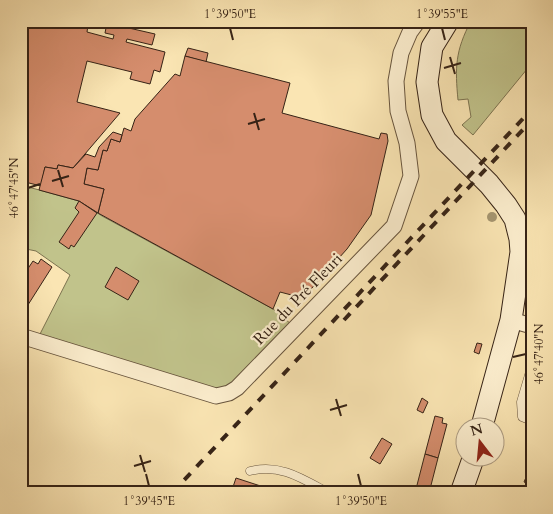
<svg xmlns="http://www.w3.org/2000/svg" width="553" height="514" viewBox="0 0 553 514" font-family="Cardo,serif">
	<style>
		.green { fill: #c1c38b; stroke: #7c7350 }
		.building { fill: #d58d6d; stroke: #362316 }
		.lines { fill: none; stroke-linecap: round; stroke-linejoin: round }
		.lane-casing { stroke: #67543d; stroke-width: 9 }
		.street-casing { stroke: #67543d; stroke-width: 17 }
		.secondary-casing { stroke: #362316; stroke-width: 23 }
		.lane { stroke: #fceece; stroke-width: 8 }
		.street { stroke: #fceece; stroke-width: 15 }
		.secondary { stroke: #fceece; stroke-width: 21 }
		.rail { stroke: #362316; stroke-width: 4; stroke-dasharray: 9 9; stroke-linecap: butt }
		.tree { fill: #a59570 }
		.ticks { fill: none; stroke: #362316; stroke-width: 2 }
		.labels { text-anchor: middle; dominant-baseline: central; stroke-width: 4.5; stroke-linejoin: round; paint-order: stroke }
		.street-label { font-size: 16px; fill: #362316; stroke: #fceece }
		.neatline { fill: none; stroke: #362316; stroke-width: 2 }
		.ticks-label { font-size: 12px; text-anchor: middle; fill: #362316 }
	</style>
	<rect width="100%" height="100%" fill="#fae5b3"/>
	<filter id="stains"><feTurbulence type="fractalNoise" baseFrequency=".004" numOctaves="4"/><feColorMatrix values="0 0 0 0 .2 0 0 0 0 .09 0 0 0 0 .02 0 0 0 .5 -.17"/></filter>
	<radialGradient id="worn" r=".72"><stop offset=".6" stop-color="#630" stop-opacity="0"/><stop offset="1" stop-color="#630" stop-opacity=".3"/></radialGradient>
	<g class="green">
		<path d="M471 21H532V63L473 135 462 125 471 117 468 99 458 100C455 68 455 51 471 21Z"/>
		<polygon points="21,185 79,201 102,216 273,309 291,324 233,384 214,390 39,336 70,275 36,251 21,248"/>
	</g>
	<g class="building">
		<polygon points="21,21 45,21 60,25 61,21 67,23 68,21 74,21 88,25 87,32 113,39 114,35 105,33 107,23 155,34 152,45 127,39 126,42 165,52 160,72 154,70 150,84 130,79 132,72 87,61 77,102 120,113 73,168 58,165 57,169 45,167 41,186 21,181"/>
		<polygon points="188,48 208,53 206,62 185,56"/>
		<polygon points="185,56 290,83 282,113 379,139 381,133 387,134 388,141 371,215 347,249 303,298 280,292 273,309 98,213 104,189 84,184 87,168 98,170 103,150 107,151 111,139 120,142 124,128 131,131 135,119 175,74 180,76"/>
		<polygon points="113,132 122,135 120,142 111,139 107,151 103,150 98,170 87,168 84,184 104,189 98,213 79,201 39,190 45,167 57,169 58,165 73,168 86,154 95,157 99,147"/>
		<polygon points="79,201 97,213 74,247 71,245 69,249 59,242 79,212 75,208"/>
		<polygon points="41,259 52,267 26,308 21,305 21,287 27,279 23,276 33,261 38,264"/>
		<polygon points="116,267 139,281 128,300 105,287"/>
		<polygon points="477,343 482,344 479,354 474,352"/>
		<polygon points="532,391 532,411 527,410"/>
		<polygon points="422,398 428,402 423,413 417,410"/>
		<polygon points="435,416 443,418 442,423 447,424 438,458 425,454"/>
		<polygon points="382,438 392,444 380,464 370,458"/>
		<polygon points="425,454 438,458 429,493 413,493 414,488 416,489"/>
		<polygon points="527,475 532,477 531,485 524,482"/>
		<polygon points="236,478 282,493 231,493"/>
	</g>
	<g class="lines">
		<defs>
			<g id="lane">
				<polyline points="532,365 521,402 522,417 532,421"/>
				<path d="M250 471C280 463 303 479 329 493"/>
			</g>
			<g id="street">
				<polyline points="511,320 532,326"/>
				<polyline points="21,336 216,396 229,393 237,388 394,226 411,176 407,143 398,111 396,81 401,53 410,32 418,21"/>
			</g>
			<g id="secondary">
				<polyline points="448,21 432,47 427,82 432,115 446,141 489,184 506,205 515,219 520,239 521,252 511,320 482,426"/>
				<polyline points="461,493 474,456"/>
			</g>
		</defs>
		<use href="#lane" class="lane-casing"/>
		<use href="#street" class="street-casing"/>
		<use href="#secondary" class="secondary-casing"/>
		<use href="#lane" class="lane"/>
		<use href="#street" class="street"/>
		<use href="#secondary" class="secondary"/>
		<g class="rail">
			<polyline points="344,320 532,120"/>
			<polyline points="172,493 532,109"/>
		</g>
	</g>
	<circle class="tree" cx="492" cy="217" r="5"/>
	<path class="ticks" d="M230 28 233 40M442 28 445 40M450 57 455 74M444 68 461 63M254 113 259 130M248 124 265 119M58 170 63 187M52 181 69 176M28 188 40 184M513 357 526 354M336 399 341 416M330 410 347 405M140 455 145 472M134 466 151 461M146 474 149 486M358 474 361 486"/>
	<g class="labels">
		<g class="street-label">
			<text transform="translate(298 299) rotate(-46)">Rue du Pré Fleuri</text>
		</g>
	</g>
	<rect width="553" height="514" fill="none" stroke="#fae5b3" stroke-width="55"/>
	<g transform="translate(480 442) rotate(344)"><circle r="24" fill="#fceece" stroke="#ad9d84"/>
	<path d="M0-4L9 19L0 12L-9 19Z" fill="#8f2418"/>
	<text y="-8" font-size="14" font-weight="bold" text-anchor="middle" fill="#362316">N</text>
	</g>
	<rect x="28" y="28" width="498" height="458" class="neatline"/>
	<g class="ticks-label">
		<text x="230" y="18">1°39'50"E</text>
		<text x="442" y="18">1°39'55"E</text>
		<text transform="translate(14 188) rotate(-90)" y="4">46°47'45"N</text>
		<text transform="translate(539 354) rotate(-90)" y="4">46°47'40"N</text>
		<text x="149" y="505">1°39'45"E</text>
		<text x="361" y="505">1°39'50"E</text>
	</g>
	<rect width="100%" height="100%" filter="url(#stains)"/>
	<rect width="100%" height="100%" fill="url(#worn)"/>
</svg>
